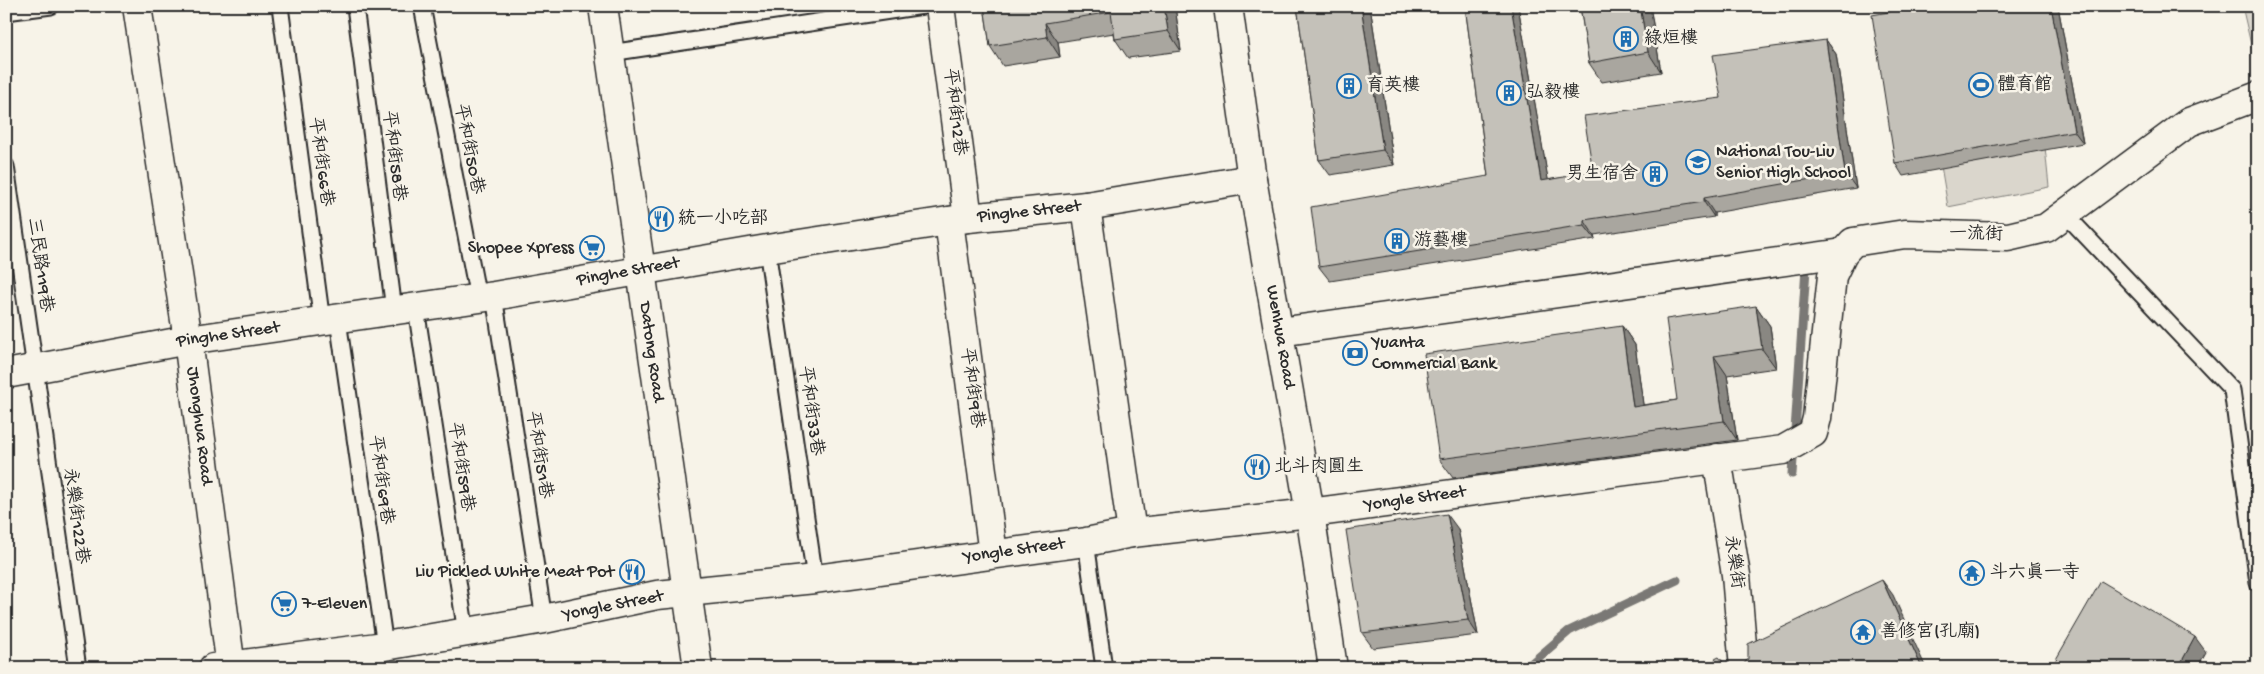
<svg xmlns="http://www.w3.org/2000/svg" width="2264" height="674" viewBox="0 0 2264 674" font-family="'Gochi Hand','LXGW WenKai TC',sans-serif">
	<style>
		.pitch { fill: #dad6cc; stroke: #82807c }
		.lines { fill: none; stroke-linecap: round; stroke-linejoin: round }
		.stream { stroke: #7a7874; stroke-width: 9 }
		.lane-casing { stroke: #2b2b2b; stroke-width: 19 }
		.street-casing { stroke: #2b2b2b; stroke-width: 31 }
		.lane { stroke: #f7f3e8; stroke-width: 15 }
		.street { stroke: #f7f3e8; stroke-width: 28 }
		.wall { fill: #a9a69f; stroke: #2b2b2b }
		.shaded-wall { fill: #898782; stroke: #2b2b2b }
		.building { fill: #c4c1b9; stroke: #2b2b2b }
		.labels { text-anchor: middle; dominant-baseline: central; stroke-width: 5; stroke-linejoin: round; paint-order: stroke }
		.poi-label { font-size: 18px; fill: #2b2b2b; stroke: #f7f3e8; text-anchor: start }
		.street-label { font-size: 18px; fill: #2b2b2b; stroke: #f7f3e8 }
	</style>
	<rect width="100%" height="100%" fill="#f7f3e8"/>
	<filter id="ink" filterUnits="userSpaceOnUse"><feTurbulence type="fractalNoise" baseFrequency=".02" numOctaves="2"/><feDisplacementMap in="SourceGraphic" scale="10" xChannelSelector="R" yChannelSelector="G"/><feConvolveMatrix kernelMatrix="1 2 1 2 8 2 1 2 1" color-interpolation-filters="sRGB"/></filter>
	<g filter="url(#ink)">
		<g class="pitch">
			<polygon points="2242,6 2258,6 2256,66"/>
			<polygon points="2044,137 2049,187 1948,207 1939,154"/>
		</g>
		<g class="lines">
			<g class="stream">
				<polyline points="1792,474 1806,269"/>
				<polyline points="1526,668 1569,631 1677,580"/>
			</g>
			<defs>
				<g id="lane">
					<polyline points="280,6 322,322"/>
					<polyline points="355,6 394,310"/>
					<polyline points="422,6 478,298"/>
					<polyline points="6,12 51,6"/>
					<polyline points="610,53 923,6"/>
					<polyline points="6,166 78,668"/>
					<polyline points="2066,215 2232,390 2258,583"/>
					<polyline points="767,249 815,579"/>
					<polyline points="494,296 544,619"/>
					<polyline points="416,308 466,633"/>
					<polyline points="338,320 385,646"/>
					<polyline points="1086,542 1104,668"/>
				</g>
				<g id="street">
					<polyline points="137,6 188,340 231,668"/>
					<polyline points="603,6 698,668"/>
					<polyline points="940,6 968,218"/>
					<polyline points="1228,6 1252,179 1310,513 1333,668"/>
					<polyline points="1086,206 1132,533"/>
					<polyline points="949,221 993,554"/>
					<polyline points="1279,332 1843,253"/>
					<polyline points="6,374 188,340 494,296 767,249 968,218 1086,206 1252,179"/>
					<polyline points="1717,458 1736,575 1744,668"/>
					<polyline points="213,668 385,646 544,619 657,595 815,579 1086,542 1132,533 1310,513 1783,450 1813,433 1817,418 1832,276 1843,253 1853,242 1905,234 2008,237 2046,228 2189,122 2258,96"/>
				</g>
			</defs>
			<use href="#lane" class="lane-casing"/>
			<use href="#street" class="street-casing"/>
			<use href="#lane" class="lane"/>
			<use href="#street" class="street"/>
		</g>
		<g class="wall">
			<polygon points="984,6 1175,6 1181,51 1128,58 1115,39 1114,33 1058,42 1060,57 1003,66 990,46"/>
			<polygon points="1297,6 1370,6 1394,165 1330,175 1319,160"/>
			<polygon points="1465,6 1518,6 1548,180 1593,172 1721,98 1826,40 1836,54 1856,188 1714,213 1714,217 1594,235 1595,239 1330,281 1319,267 1488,176"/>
			<polygon points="1580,6 1650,6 1661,72 1602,82 1589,63"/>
			<polygon points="1922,6 2058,6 2083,143 1903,176 1895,163"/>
			<polygon points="1756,306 1770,326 1776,368 1727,375 1737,440 1453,478 1439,459 1622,326 1635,345 1643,405 1677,400"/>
			<polygon points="1458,529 1478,635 1373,648 1362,633"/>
		</g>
		<g class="shaded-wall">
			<polygon points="1164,6 1175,6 1181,51 1168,31"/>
			<polygon points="1361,6 1370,6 1394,165 1383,150"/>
			<polygon points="1511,6 1518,6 1551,196 1541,181"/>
			<polygon points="1640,6 1650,6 1661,72 1648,52"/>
			<polygon points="2051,6 2058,6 2083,143 2074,131"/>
			<polygon points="1045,23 1058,42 1060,57 1047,37"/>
			<polygon points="1826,40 1836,54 1856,188 1845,173"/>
			<polygon points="1704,198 1714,213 1714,217 1704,202"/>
			<polygon points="1584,220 1594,235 1595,239 1584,225"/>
			<polygon points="1756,306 1770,326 1776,368 1762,349"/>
			<polygon points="1622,326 1635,345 1646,426 1633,407"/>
			<polygon points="1714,356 1727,375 1737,440 1724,421"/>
			<polygon points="1447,514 1458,529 1478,635 1468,620"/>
			<polygon points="1882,580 1893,595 1926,668 1922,668"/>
			<polygon points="2195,637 2206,652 2197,668 2178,668"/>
		</g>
		<g class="building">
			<polygon points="984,6 1164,6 1168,31 1115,39 1111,12 1045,23 1047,37 990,46"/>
			<polygon points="1297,6 1361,6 1383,150 1319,160"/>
			<polygon points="1465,6 1511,6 1541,181 1593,172 1584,116 1721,98 1713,55 1826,40 1845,173 1704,198 1704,202 1584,220 1584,225 1319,267 1311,207 1488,176"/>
			<polygon points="1580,6 1640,6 1648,52 1589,63"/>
			<polygon points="1922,6 2051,6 2074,131 1895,163 1872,15"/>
			<polygon points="1756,306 1762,349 1714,356 1724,421 1439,459 1424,354 1622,326 1633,407 1677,400 1666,319"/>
			<polygon points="1447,514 1468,620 1362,633 1346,530"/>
			<polygon points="1882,580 1922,668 1736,668 1742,666 1748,659 1748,644"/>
			<polygon points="2101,581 2195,637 2178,668 2051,668"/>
			<polygon points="1719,657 1727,667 1731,668 1716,668 1715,659"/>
		</g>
	</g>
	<defs>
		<symbol id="building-ring" viewBox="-11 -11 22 22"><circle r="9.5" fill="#f7f3e8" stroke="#1f6fb2" stroke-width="1.5"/><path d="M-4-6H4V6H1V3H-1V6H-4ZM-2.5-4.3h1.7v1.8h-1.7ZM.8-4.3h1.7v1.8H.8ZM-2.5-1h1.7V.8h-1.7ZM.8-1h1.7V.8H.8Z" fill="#1f6fb2"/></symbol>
		<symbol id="stadium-ring" viewBox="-11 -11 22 22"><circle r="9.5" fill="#f7f3e8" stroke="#1f6fb2" stroke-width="1.5"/><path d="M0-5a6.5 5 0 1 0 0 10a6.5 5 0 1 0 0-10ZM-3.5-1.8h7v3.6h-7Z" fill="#1f6fb2"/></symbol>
		<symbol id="school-ring" viewBox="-11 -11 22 22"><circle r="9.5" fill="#f7f3e8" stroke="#1f6fb2" stroke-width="1.5"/><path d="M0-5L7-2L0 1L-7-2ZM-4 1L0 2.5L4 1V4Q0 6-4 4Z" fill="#1f6fb2"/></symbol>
		<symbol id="restaurant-ring" viewBox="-11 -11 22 22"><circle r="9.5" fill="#f7f3e8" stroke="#1f6fb2" stroke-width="1.5"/><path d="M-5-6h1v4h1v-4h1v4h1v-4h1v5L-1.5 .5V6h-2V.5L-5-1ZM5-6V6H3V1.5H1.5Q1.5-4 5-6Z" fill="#1f6fb2"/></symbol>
		<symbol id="supermarket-ring" viewBox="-11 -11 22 22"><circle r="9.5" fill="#f7f3e8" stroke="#1f6fb2" stroke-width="1.5"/><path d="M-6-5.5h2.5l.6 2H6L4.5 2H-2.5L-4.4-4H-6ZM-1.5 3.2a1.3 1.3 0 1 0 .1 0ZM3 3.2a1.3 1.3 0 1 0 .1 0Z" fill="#1f6fb2"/></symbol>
		<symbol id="bank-ring" viewBox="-11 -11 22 22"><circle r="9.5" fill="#f7f3e8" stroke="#1f6fb2" stroke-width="1.5"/><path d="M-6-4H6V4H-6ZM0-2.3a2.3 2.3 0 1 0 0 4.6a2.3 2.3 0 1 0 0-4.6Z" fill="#1f6fb2"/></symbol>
		<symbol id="temple-ring" viewBox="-11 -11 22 22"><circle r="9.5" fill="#f7f3e8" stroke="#1f6fb2" stroke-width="1.5"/><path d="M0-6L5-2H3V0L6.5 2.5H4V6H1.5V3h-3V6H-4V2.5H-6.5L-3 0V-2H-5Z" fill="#1f6fb2"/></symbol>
	</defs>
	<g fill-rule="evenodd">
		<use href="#building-ring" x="1612" y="25" width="28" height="28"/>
		<use href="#stadium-ring" x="1967" y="71" width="28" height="28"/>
		<use href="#building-ring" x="1335" y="72" width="28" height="28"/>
		<use href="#building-ring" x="1495" y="79" width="28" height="28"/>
		<use href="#school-ring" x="1684" y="148" width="28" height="28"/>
		<use href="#building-ring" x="1641" y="160" width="28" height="28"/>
		<use href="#restaurant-ring" x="647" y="205" width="28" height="28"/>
		<use href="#building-ring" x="1383" y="227" width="28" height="28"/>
		<use href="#supermarket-ring" x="578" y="234" width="28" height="28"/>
		<use href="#bank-ring" x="1341" y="339" width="28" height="28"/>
		<use href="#restaurant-ring" x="1243" y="453" width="28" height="28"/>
		<use href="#restaurant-ring" x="618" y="558" width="28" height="28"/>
		<use href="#temple-ring" x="1958" y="559" width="28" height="28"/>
		<use href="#supermarket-ring" x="270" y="590" width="28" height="28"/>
		<use href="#temple-ring" x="1849" y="618" width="28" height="28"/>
	</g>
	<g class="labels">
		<g class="poi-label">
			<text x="1644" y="39">綠烜樓</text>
			<text x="1998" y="85">體育館</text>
			<text x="1366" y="86">育英樓</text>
			<text x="1526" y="93">弘毅樓</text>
			<text x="1716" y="152">National Tou-Liu<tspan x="1716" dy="21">Senior High School</tspan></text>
			<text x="1638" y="174" text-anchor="end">男生宿舍</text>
			<text x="678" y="219">統一小吃部</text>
			<text x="1414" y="241">游藝樓</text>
			<text x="574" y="248" text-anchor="end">Shopee Xpress</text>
			<text x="1372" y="343">Yuanta<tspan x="1372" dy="21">Commercial Bank</tspan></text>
			<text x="1274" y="467">北斗肉圓生</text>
			<text x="614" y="572" text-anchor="end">Liu Pickled White Meat Pot</text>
			<text x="1990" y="573">斗六真一寺</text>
			<text x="302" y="604">7-Eleven</text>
			<text x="1880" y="632">善修宮(孔廟)</text>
		</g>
		<g class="street-label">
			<text transform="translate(954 112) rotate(83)">平和街12巷</text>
			<text transform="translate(468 149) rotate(79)">平和街50巷</text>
			<text transform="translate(393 156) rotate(83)">平和街58巷</text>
			<text transform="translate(320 162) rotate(82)">平和街66巷</text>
			<text transform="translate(1029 212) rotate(-6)">Pinghe Street</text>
			<text transform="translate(1976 235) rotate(1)">一流街</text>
			<text transform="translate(39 265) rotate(82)">三民路119巷</text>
			<text transform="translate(628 272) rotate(-10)">Pinghe Street</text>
			<text transform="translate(228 335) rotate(-8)">Pinghe Street</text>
			<text transform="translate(1280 337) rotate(80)">Wenhua Road</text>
			<text transform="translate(651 352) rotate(82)">Datong Road</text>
			<text transform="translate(971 388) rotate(82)">平和街9巷</text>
			<text transform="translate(810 411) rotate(82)">平和街33巷</text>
			<text transform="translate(199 426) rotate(83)">Jhonghua Road</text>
			<text transform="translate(538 455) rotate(81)">平和街51巷</text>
			<text transform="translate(460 467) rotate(81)">平和街59巷</text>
			<text transform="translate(380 480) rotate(82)">平和街69巷</text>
			<text transform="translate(1415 499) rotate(-8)">Yongle Street</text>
			<text transform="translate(75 516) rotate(82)">永樂街122巷</text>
			<text transform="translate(1014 551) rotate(-8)">Yongle Street</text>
			<text transform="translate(1733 562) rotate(82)">永樂街</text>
			<text transform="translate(613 606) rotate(-11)">Yongle Street</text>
		</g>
	</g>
	<rect width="2264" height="674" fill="none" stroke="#f7f3e8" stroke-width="25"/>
	<rect x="12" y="12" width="2239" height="649" fill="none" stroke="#2b2b2b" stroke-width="2" filter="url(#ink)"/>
</svg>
